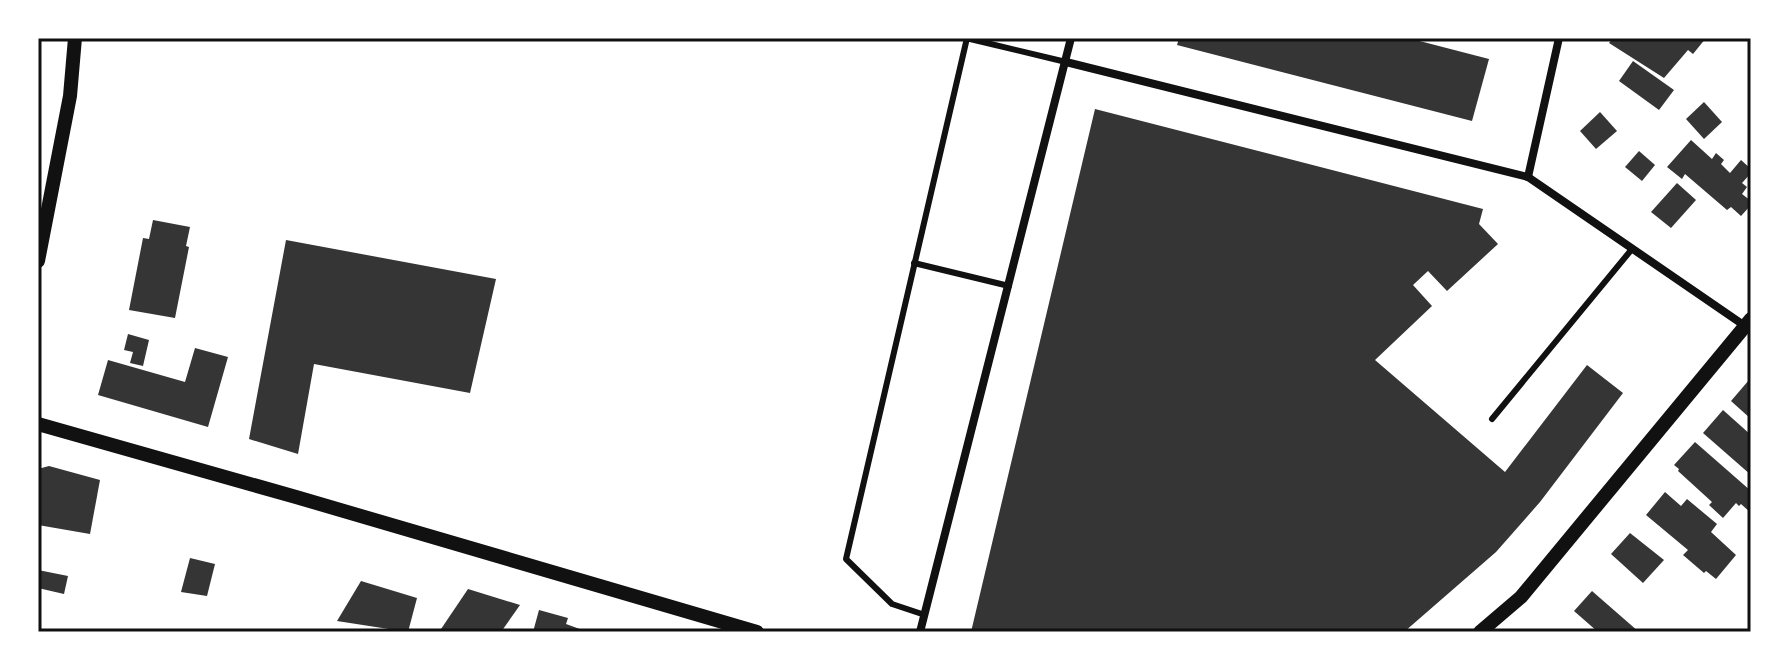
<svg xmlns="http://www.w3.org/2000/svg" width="1789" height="670" viewBox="0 0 1789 670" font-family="Lato,sans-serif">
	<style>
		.building { fill: #353535 }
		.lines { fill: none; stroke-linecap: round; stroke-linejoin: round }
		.service { stroke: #111; stroke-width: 6 }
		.minor { stroke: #111; stroke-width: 8 }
		.tertiary { stroke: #111; stroke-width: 14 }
		.neatline { fill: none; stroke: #111; stroke-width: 3 }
	</style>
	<rect width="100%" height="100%" fill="#fff"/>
	<g class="building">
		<polygon points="1179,38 1408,38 1489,59 1472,121 1177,45"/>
		<polygon points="1613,38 1706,38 1693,54 1688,50 1664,78 1609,43"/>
		<polygon points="1633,61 1674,90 1659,110 1619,81"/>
		<polygon points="1704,102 1722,122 1704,139 1686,119"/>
		<polygon points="1095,109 1483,209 1479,224 1498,244 1447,291 1428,271 1413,285 1432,306 1375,360 1505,472 1587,365 1623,393 1540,502 1496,552 1404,632 971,632"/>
		<polygon points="1600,112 1617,131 1596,149 1580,131"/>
		<polygon points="1691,140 1712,159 1716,153 1724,160 1721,164 1730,173 1741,160 1751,169 1751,173 1742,183 1747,187 1742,194 1751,201 1751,205 1741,216 1731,207 1727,210 1685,174 1682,179 1667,167"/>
		<polygon points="1639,151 1655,165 1642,181 1625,167"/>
		<polygon points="1677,183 1696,200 1671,228 1651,212"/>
		<polygon points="153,220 190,227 186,246 189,247 175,318 129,310 143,238 149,239"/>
		<polygon points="286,240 496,279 470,393 314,364 298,454 249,439"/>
		<polygon points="128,334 149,340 143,366 130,363 133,352 124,350"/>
		<polygon points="195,348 228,357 208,427 98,395 108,360 185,382"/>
		<polygon points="1749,380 1751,382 1751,419 1731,401"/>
		<polygon points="1723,410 1751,435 1751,475 1703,433"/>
		<polygon points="1695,442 1751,491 1751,513 1741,504 1739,506 1736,503 1723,518 1709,505 1712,502 1678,471 1679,469 1674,465"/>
		<polygon points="49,466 100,480 90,534 38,525 38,469"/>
		<polygon points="1665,492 1681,506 1687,499 1717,524 1711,532 1736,555 1716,579 1706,571 1704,573 1683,555 1688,550 1646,515"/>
		<polygon points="1630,533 1664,560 1643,583 1611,554"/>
		<polygon points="190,558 215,564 207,596 181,592"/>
		<polygon points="38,570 68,576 64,594 38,588"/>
		<polygon points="361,581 417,598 408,632 337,621"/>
		<polygon points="468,589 520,605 501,632 439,632"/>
		<polygon points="1592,591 1639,632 1598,632 1574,611"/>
		<polygon points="539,610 568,618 566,624 588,632 533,632"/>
	</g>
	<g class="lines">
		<g class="service">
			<polyline points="966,38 1066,62"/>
			<polyline points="914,263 1009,286"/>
			<polyline points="1492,419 1632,249"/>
			<polyline points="925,615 892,604 846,559 967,38"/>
		</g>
		<g class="minor">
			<polyline points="1066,62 1528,177 1745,326"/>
			<polyline points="1528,177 1559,38"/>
			<polyline points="920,632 1071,38"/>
		</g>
		<g class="tertiary">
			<polyline points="38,261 70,96 75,38"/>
			<polyline points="38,424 296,497 757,632"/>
			<polyline points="1480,632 1521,597 1751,319"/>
		</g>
	</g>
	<rect width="1789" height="670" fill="none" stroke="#ffffff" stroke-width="80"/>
	<rect x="40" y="40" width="1709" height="590" class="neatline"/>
</svg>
